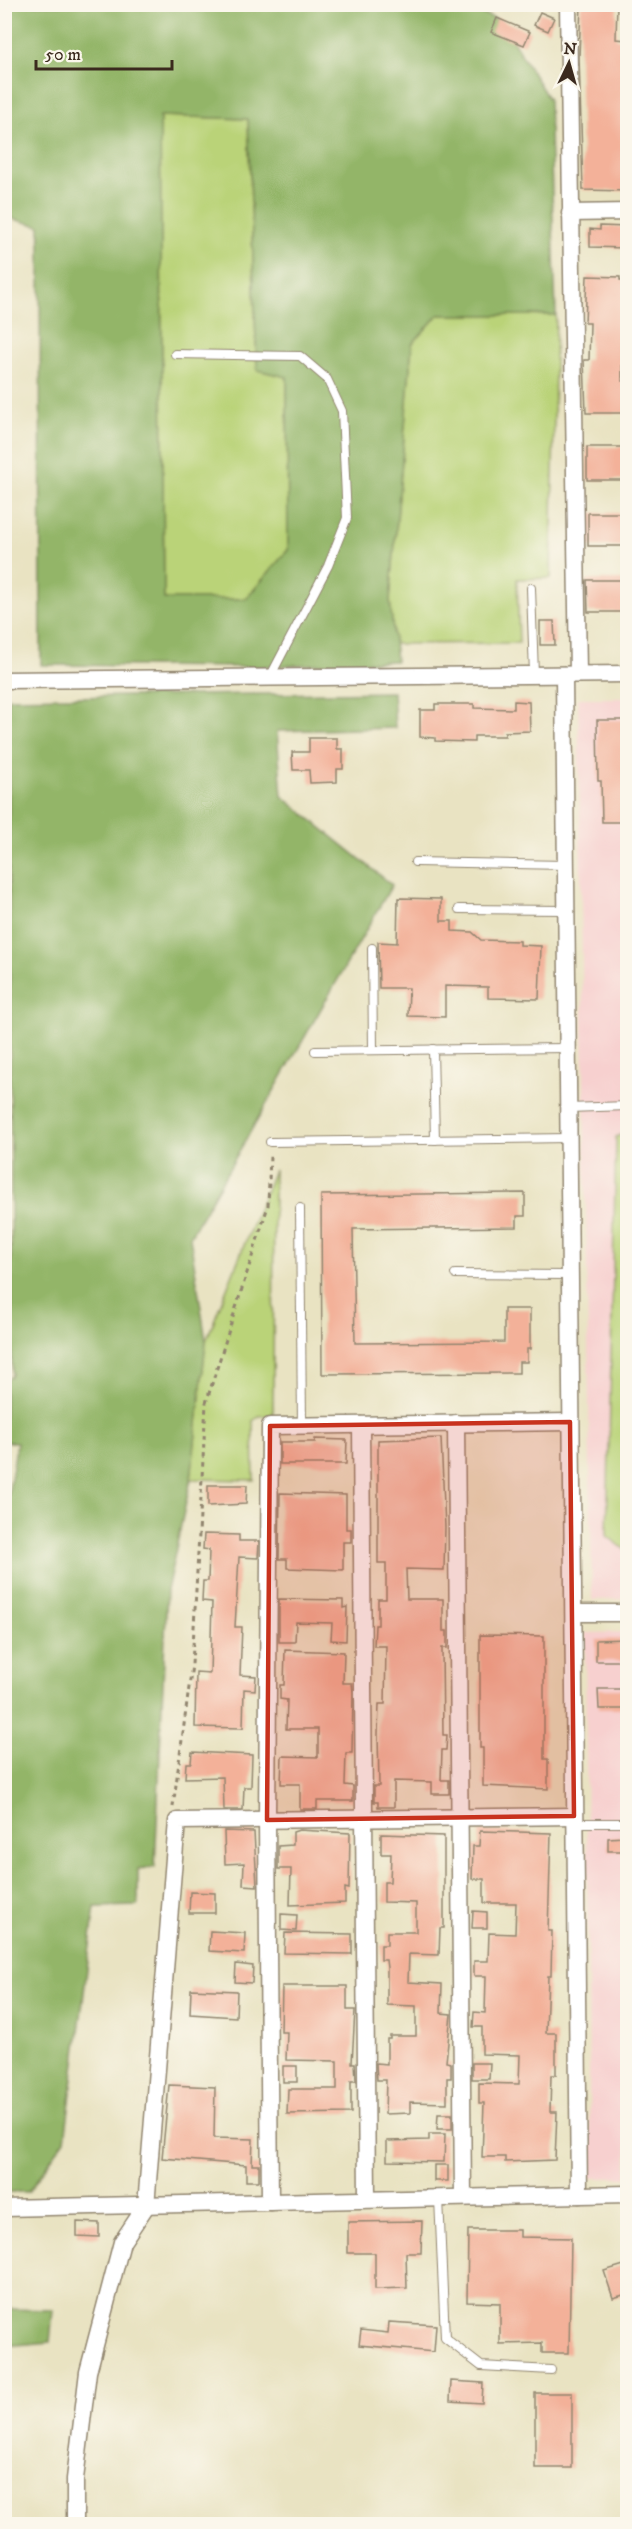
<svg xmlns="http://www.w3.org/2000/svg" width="632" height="2529" viewBox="0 0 632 2529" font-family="'IM FELL DW Pica',serif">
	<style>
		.built { fill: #f7d0cf }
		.green { fill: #bad378; stroke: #7a7e4b; stroke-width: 1.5 }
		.forest { fill: #93b568; stroke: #677043; stroke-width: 1.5; fill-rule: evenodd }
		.building { fill: #f3b199 }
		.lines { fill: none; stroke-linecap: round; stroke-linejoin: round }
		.service-casing { stroke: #928670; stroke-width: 10 }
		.minor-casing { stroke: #928670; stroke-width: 19 }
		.path { stroke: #928670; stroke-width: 3; stroke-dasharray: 4.5 4.5; stroke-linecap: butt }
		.service { stroke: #fff; stroke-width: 8 }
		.minor { stroke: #fff; stroke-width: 16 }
		.marked { fill: #c8321e; fill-opacity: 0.2; stroke: #c8321e; stroke-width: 4.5; stroke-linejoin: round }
	</style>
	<rect width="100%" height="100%" fill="#fbf7ec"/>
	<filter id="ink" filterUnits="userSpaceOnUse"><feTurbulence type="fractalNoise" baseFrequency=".0167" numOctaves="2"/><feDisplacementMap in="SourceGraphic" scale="12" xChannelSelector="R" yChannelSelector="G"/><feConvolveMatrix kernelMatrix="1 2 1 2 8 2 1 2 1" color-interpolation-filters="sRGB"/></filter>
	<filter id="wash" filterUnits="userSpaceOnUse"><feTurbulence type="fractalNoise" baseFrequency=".008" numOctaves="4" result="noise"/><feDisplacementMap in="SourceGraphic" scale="24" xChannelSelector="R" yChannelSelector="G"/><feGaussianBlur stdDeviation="1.35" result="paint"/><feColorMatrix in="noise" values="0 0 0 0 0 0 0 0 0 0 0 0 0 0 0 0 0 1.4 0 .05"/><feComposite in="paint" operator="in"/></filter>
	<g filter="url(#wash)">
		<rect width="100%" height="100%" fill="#e9e3c2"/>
		<g class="built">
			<polygon points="578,698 627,698 627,1599 592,1600"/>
			<polygon points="627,1632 627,2178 590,2178 585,1633"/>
		</g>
		<g class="green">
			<polygon points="160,116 248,119 257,370 287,377 288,550 246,599 164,599"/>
			<polygon points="438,315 556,315 551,578 517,579 519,643 394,644 390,600 412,344"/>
			<polygon points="627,1132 627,1551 607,1536 616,1137"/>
			<polygon points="274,1170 273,1415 259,1416 253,1421 254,1480 191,1479 206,1341"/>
		</g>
		<g class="forest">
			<path d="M458 4 501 21 549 100 556 315H438L412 344 390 600 396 661 250 667 41 665 40 226 5 217V5ZM160 116 248 119 257 370 287 377 288 550 246 599H164Z"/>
			<polygon points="393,692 395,728 277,731 282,796 392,885 190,1237 206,1341 191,1479 167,1590 155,1867 138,1869 138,1906 95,1907 65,2140 28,2192 5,2192 4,1520 17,1442 4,1442 5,1382 12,1375 8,698"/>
			<polygon points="5,2309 53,2310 50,2342 5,2346"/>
		</g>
		<g id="blocks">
			<g class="building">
				<polygon points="581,4 617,4 616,39 627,40 627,191 583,190 579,57"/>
				<polygon points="540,12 554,18 548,31 534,25"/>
				<polygon points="497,18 530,32 524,45 491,32"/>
				<polygon points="600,226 627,227 627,248 590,247 590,229 600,230"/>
				<polygon points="587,276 620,277 620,280 627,280 627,348 622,348 622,381 627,381 627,413 586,413 584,360 589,360 590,323 585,323"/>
				<rect x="587" y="447" width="40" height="33"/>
				<rect x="588" y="513" width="39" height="33"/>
				<polygon points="587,580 627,580 627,612 588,612"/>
				<polygon points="540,621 554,621 555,645 540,645"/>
				<polygon points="514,701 529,702 530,731 505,732 505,736 474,736 474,742 435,741 435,738 420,737 420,710 435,710 435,704 474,704 474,708 514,709"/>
				<polygon points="597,720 627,720 627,822 602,822 601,781 598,781"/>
				<polygon points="309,738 337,738 337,749 343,749 343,769 337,769 337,782 310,783 309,770 293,770 292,752 309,752"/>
				<polygon points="398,898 441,899 441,921 452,921 452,931 472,932 481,940 520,941 520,945 541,946 539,999 488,998 488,987 445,986 445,1017 408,1016 409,988 379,988 378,942 397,943"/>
				<polygon points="525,1193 525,1216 517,1216 517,1227 353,1229 355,1343 504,1342 504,1309 530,1309 530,1349 527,1349 527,1362 519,1362 519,1373 322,1374 321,1195"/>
				<polygon points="441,1438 445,1527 444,1570 406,1569 407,1599 443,1599 443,1631 447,1631 447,1648 442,1648 443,1735 447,1735 446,1750 442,1750 441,1780 449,1780 449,1794 432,1794 432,1782 394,1781 394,1807 378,1807 378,1802 374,1802 374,1786 379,1786 378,1734 379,1704 385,1704 386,1646 374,1646 375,1625 378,1625 378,1599 386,1599 386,1563 378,1563 378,1440"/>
				<polygon points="315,1439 347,1440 346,1464 280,1464 280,1442 315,1442"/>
				<polygon points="208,1485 247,1485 246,1504 208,1506"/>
				<polygon points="280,1493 346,1495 346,1529 351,1529 351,1542 343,1542 343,1570 287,1568 287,1559 279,1559"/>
				<polygon points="204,1534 239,1535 239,1541 259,1541 258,1558 239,1557 235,1627 242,1627 240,1675 256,1676 255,1690 244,1689 243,1728 195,1727 196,1672 210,1673 212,1602 202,1601 203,1581 208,1581 209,1550 203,1549"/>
				<polygon points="279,1599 343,1600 343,1608 347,1607 346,1641 331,1640 332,1623 296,1622 295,1642 279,1642"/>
				<polygon points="480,1635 544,1636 544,1759 548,1759 548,1789 483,1786 483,1748 480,1748"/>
				<polygon points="627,1639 627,1661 596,1661 596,1640"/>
				<polygon points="285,1650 344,1652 343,1683 352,1683 353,1692 352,1753 346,1753 345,1785 353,1786 353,1801 317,1801 317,1809 300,1809 300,1784 281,1784 282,1756 318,1757 318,1729 286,1729 287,1700 280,1699 280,1685 284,1685"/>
				<polygon points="598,1689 627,1689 627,1709 599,1709"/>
				<polygon points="192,1752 252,1755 251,1787 244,1787 243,1810 224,1810 223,1777 185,1778 186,1763 191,1763"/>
				<polygon points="299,1830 350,1833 349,1889 345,1888 345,1903 290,1905 291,1869 278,1869 278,1846 293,1845 293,1832"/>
				<polygon points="224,1831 254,1832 257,1886 243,1885 244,1863 225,1864"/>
				<polygon points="480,1831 551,1833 548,1931 552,1931 551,1976 548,1976 546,2033 556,2033 556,2075 551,2075 550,2112 557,2112 555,2160 505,2162 505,2157 482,2157 484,2103 479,2103 479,2083 519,2084 520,2055 482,2054 482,2027 473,2027 474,2012 485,2013 486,1976 474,1976 474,1961 488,1961 489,1933 515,1934 516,1903 484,1903 484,1879 472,1879 473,1846 479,1846"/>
				<polygon points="381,1834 444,1836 444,1928 440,1928 439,1955 409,1954 408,1982 442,1984 441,2013 451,2014 446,2062 451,2063 451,2078 447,2078 447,2103 410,2102 410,2113 385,2114 386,2080 377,2080 376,2063 387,2064 387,2039 390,2039 390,2036 416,2036 416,2006 387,2005 387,1968 386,1960 381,1960 381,1945 387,1945 387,1932 416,1932 416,1903 384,1902 384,1882 390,1882 391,1854 381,1854"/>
				<polygon points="624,1837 624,1851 608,1851 608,1838"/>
				<polygon points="190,1892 215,1893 215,1913 189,1913"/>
				<polygon points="473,1911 487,1912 487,1928 472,1928"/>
				<polygon points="281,1914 297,1915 296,1931 281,1930"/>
				<polygon points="210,1931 245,1933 244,1953 209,1951"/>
				<polygon points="285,1933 352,1934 352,1954 284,1953"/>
				<polygon points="236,1964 253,1966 252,1983 235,1982"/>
				<polygon points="282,1986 347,1986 347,2010 355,2010 352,2063 355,2063 356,2081 351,2081 351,2113 287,2114 288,2089 337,2089 337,2061 286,2060 287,2032 281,2032"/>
				<polygon points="191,1989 237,1991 236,2017 190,2014"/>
				<polygon points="472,2063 490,2063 489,2079 472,2079"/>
				<rect x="283" y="2066" width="14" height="16"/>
				<polygon points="169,2085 215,2087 214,2138 253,2139 252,2165 259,2165 259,2181 246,2181 246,2165 162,2158"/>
				<polygon points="438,2114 452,2114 452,2129 437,2129"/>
				<polygon points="429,2134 445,2134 444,2162 387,2161 387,2141 429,2140"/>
				<rect x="434" y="2165" width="14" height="16"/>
				<polygon points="422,2221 421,2253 406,2253 407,2288 375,2289 375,2253 348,2253 348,2222"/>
				<polygon points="77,2222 99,2223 99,2237 77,2236"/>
				<polygon points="468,2230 520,2230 520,2237 571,2238 569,2353 542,2353 542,2343 500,2344 500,2303 467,2302"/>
				<polygon points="627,2264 627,2294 613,2298 604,2271"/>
				<polygon points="389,2322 436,2325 434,2352 359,2345 361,2330 388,2333"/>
				<polygon points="451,2381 483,2383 482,2403 450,2401"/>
				<rect x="535" y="2393" width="37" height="75"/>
			</g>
		</g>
	</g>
	<g filter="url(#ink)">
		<use href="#blocks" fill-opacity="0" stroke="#928670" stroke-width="1.5"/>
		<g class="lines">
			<defs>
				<g id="service">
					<polyline points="175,354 300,356 327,379 342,411 347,518 328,566 270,677"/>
					<polyline points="531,588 534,675"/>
					<polyline points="415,862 565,865"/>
					<polyline points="459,909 566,910"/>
					<polyline points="372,948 373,1050"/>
					<polyline points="433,1049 435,1140"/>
					<polyline points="315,1051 567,1048"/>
					<polyline points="568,1108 628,1106"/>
					<polyline points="270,1142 568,1138"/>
					<polyline points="300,1208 302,1425"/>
					<polyline points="455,1274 568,1275"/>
					<polyline points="574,1823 626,1823 628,1738"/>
					<polyline points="439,2198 445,2338 481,2366 551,2370"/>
				</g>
				<g id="minor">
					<polyline points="568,4 578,674"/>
					<polyline points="570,213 628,212"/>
					<polyline points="564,675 579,2195"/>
					<polyline points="4,680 628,674"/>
					<polyline points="456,1423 463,2197"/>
					<polyline points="361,1425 367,2199"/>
					<polyline points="574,1613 628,1613"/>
					<polyline points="270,2202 267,1820 270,1426 570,1422"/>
					<polyline points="4,2208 628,2194"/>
					<polyline points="75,2524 75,2479 88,2372 122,2242 146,2206 177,1821 574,1816"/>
				</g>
			</defs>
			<use href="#service" class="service-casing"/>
			<use href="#minor" class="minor-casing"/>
			<polyline class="path" points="173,1807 192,1665 206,1403 268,1206 270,1156"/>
			<use href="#service" class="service"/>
			<use href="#minor" class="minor"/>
		</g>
	</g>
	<path class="marked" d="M570 1422 574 1816 267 1820 270 1426Z"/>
	<rect width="632" height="2529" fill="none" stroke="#fbf7ec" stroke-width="24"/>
	<g transform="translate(569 63) rotate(5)" stroke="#fbf7ec" stroke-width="4.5" paint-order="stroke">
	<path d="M0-4.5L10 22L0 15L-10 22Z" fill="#3b2a1e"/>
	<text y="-9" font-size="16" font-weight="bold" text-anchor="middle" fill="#3b2a1e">N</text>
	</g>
	<path d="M36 60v9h136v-9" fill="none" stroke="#3b2a1e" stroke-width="3"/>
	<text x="45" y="60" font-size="18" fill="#3b2a1e" stroke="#fbf7ec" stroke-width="4.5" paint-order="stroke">50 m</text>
</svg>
